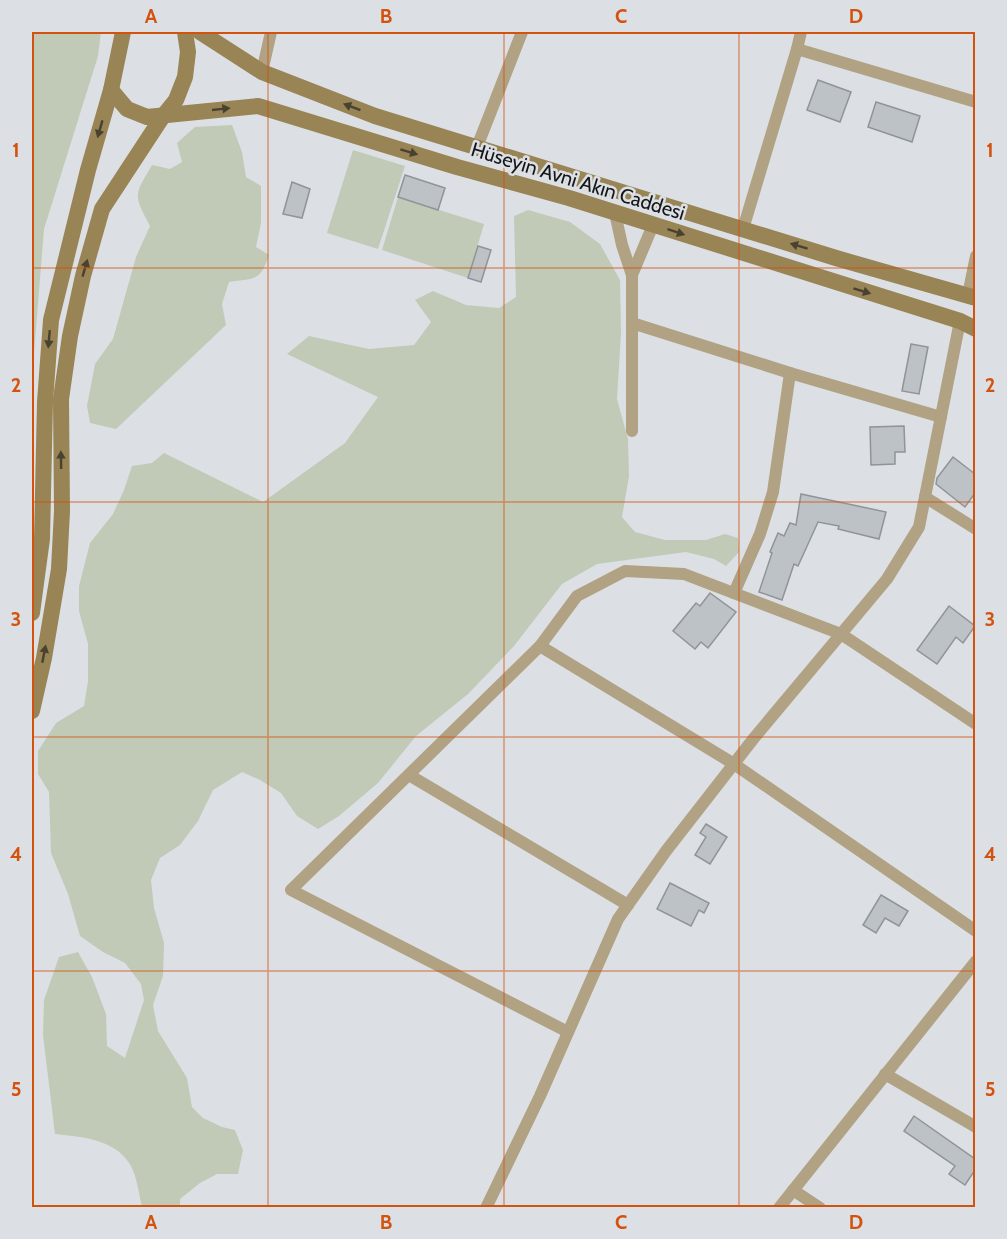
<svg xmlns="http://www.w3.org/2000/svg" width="1007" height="1239" viewBox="0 0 1007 1239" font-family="Cabin,sans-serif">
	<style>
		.green { fill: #c1cab6 }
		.building { fill: #bdc2c6; stroke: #909497; stroke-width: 1.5 }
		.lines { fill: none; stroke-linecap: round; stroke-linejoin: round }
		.minor { stroke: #b0a283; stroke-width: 12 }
		.secondary { stroke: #988454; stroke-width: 16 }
		.oneway { fill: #494230 }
		.grid { fill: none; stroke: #d3520d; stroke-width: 1.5; stroke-opacity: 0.55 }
		.labels { text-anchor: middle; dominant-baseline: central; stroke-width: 5; stroke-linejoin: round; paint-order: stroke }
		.street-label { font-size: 20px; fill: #151618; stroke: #dce0e5 }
		.neatline { fill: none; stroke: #d3520d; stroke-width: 2 }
		.grid-label { font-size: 20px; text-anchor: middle; font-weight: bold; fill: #d3520d }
	</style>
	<rect width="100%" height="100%" fill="#dce0e5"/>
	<g class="green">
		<polygon points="32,32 101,32 98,56 44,229 32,378"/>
		<path d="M232 125 242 152 246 177 261 186V223L256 247 269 255C260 282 255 278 229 282L222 304 226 325 116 429 90 423 87 406 95 364 113 339 136 257 150 226C133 194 134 196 152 165L170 169 182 162 177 143 195 127Z"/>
		<polygon points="353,150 405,166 378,249 327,233"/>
		<polygon points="398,197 484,224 468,278 382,250"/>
		<path d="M528 210 570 222 600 244 620 280 621 333 617 399 628 439 629 476 622 517 635 532 665 540H706L725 534 738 538 739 552 726 566 714 559 686 552 597 564 562 584 514 646 468 694 416 736 378 783 339 816 318 829 297 816 281 793 260 780 242 772 213 790 198 821 180 845 160 858 151 880 154 908 164 943 163 976 153 1005 158 1031 187 1078 192 1107 203 1118 222 1127 235 1130 243 1150 238 1174H217L200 1183 180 1199V1207H142C139 1195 137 1177 131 1166 116 1139 82 1137 55 1134L43 1035 44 1000 59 957 78 952 92 977 106 1014 107 1046 125 1058 144 1000 141 984 125 963 103 952 80 936 68 894 51 853 49 792 38 774V751L56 723 84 706 88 681V644L79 611V586L90 543 113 514 124 490 132 466 152 463 164 453 263 502 345 443 378 397 287 354 309 336 369 349 414 345 431 322 415 300 433 291 466 305 499 308 516 297 514 216Z"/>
	</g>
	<g class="building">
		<polygon points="818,80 851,92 840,122 807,110"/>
		<polygon points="876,102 920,116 912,142 868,127"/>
		<polygon points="405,175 445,188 438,210 398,197"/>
		<polygon points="292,182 310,189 302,218 283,214"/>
		<polygon points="478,246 491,250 481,282 468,278"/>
		<polygon points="911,344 928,347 919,394 902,391"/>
		<polygon points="904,426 905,452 895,452 895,464 871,465 870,427"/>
		<polygon points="953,457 975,474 975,493 965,507 936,484 937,478"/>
		<polygon points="801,494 886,512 879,539 838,529 839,526 818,522 798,566 794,564 782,600 759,592 772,553 770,552 778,533 784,536 790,523 796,525"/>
		<polygon points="710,593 736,612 708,648 701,642 695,649 673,631 696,603 700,606"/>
		<polygon points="949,606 975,626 963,643 956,637 937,664 917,650"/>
		<polygon points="706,824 727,837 710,864 695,855 706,837 700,833"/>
		<polygon points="670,883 709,903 704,913 699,910 691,926 657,909"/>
		<polygon points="881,895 908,911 899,926 885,918 876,933 863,925"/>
		<polygon points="914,1116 975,1159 975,1170 965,1185 949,1174 955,1166 904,1131"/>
	</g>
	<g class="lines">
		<g class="minor">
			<polyline points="797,49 976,102"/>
			<polyline points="262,72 271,32"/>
			<polyline points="477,147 522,32"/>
			<polyline points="615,213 622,245 632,275 632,431"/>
			<polyline points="743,229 797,49 801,32"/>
			<polyline points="632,275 653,225"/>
			<polyline points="968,295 976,256"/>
			<polyline points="632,323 790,373 941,417"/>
			<polyline points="925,497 976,529"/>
			<polyline points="734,593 760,534 773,492 790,373"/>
			<polyline points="540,646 734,764 976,931"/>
			<polyline points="409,775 628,905"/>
			<polyline points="568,1032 291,890 540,646 577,596 625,571 684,574 841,634 976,724"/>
			<polyline points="885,1074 976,1127"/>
			<polyline points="793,1190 820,1208"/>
			<polyline points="486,1208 540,1096 618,919 666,851 754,738 887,579 919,527 960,321"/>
			<polyline points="779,1208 976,961"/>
		</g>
		<g class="secondary">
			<polyline points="200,32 262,72 375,116 836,258 976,298"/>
			<polyline points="111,90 127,109 147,117 258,106 457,167 569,198 960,321 976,329"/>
			<polyline points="32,613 42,539 45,402 51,320 88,170 111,90 123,32"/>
			<polyline points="32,711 44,658 59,569 62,511 61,399 70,336 83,276 102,209 163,116 176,100 185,77 188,52 185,32"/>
		</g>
	</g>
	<defs><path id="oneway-solid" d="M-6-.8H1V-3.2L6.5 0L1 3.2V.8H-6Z" transform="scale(1.5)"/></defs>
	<g class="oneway">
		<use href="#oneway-solid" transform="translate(352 107) rotate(-159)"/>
		<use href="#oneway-solid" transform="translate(221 109) rotate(-6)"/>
		<use href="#oneway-solid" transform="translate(100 129) rotate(106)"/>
		<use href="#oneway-solid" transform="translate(409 152) rotate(17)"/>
		<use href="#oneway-solid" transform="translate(676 232) rotate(18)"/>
		<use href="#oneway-solid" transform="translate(799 246) rotate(-163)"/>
		<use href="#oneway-solid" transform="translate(85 268) rotate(-74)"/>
		<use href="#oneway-solid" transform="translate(862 291) rotate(17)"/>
		<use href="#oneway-solid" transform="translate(49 339) rotate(95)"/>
		<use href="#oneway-solid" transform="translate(61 460) rotate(-91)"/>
		<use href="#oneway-solid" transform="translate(44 654) rotate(-79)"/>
	</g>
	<path class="grid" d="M268 32V1208M504 32V1208M739 32V1208M32 268H976M32 502H976M32 737H976M32 971H976"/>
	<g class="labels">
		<g class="street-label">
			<text transform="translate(578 181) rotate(17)">Hüseyin Avni Akın Caddesi</text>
		</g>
	</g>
	<rect width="1007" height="1239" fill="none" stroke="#dce0e5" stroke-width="66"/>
	<rect x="33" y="33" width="941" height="1173" class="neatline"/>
	<g class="grid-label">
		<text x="151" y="23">A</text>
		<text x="386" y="23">B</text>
		<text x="621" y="23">C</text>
		<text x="856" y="23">D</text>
		<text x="16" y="157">1</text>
		<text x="990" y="157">1</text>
		<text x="16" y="392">2</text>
		<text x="990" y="392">2</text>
		<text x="16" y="626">3</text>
		<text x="990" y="626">3</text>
		<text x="16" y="861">4</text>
		<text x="990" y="861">4</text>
		<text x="16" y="1096">5</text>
		<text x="990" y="1096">5</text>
		<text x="151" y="1229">A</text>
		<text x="386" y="1229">B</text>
		<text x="621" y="1229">C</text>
		<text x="856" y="1229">D</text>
	</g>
</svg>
